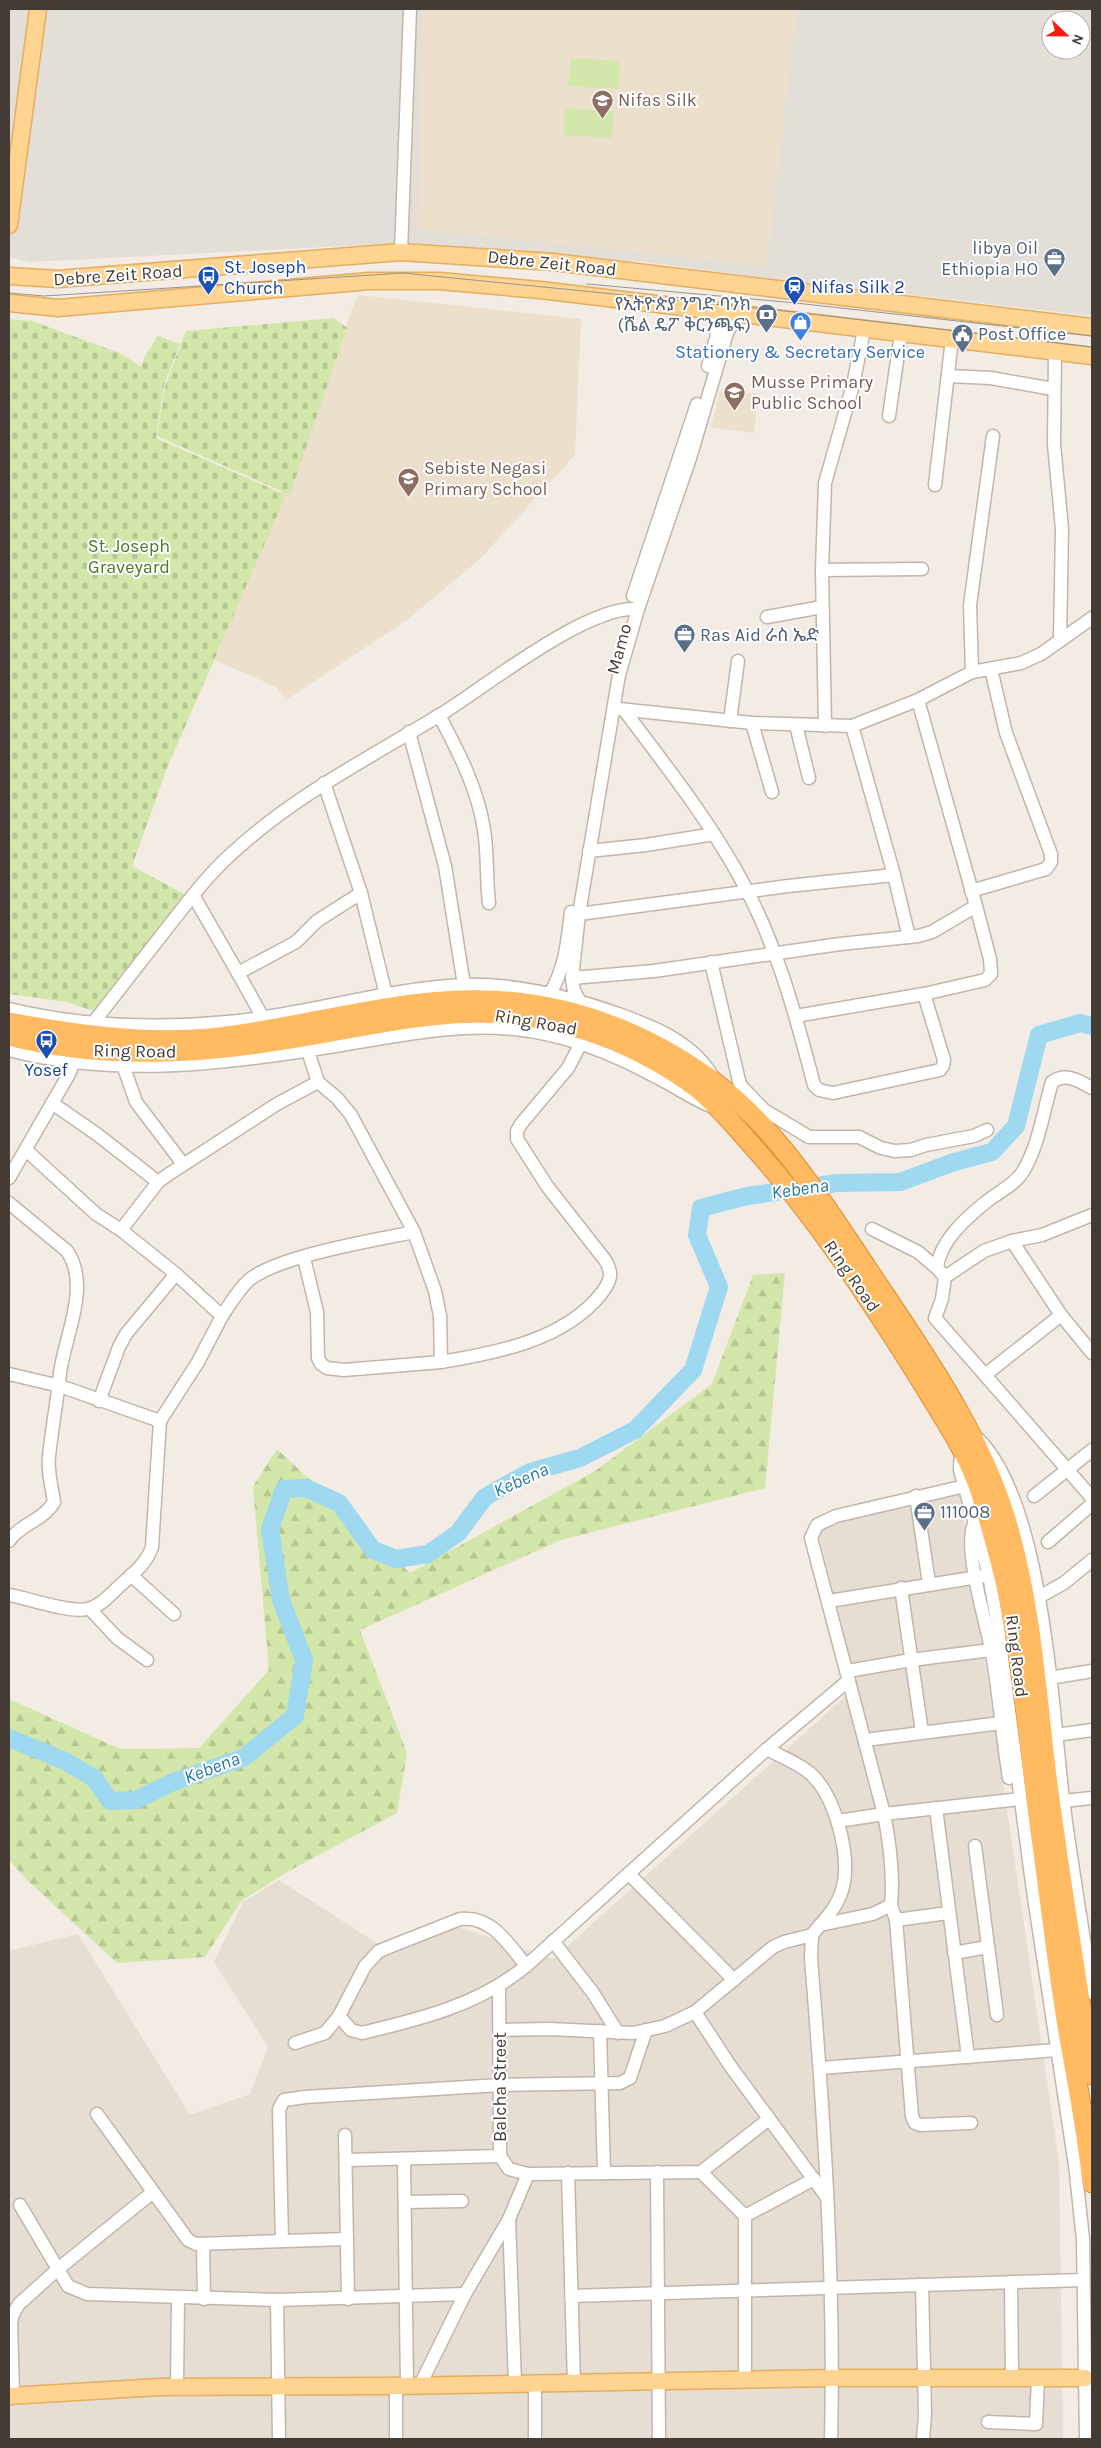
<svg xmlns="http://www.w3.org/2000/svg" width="1101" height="2448" viewBox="0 0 1101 2448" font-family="Karla,'Noto Sans Ethiopic',sans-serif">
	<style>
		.residential { fill: #e6ded2 }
		.industrial { fill: #e4ded9; fill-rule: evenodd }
		.education { fill: #ece0cd }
		.green { fill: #d3e7ab }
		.forest { fill: url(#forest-firs) }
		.cemetery { fill: url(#cemetery-stones) }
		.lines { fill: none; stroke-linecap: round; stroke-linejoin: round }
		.river { stroke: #9ed8f1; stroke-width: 18 }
		.minor-casing { stroke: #c1b6a9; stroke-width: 15 }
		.major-casing { stroke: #e4ae5f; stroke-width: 19 }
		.highway-casing { stroke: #df8c31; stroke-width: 21 }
		.minor { stroke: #fff; stroke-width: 12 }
		.major { stroke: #ffd390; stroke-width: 16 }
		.highway { stroke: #ffba62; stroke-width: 19 }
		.tram { stroke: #949494; stroke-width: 1 }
		.labels { text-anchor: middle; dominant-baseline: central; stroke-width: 4; stroke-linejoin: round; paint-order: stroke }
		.education-label { font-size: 18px; fill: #785e54; stroke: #fff; text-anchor: start }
		.service-label { font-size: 18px; fill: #4e5e75; stroke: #fff; text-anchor: start }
		.street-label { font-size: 18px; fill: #443c34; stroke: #fff }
		.transit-label { font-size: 18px; fill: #164399; stroke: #fff; text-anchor: start }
		.shop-label { font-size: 18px; fill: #366cbe; stroke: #fff }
		.park-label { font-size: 18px; fill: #4d7627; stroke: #fff }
		.water-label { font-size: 19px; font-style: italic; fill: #297ba0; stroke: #fff }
	</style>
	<defs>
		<pattern id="forest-firs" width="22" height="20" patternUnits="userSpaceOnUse" patternTransform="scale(1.25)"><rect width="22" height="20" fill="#d3e7ab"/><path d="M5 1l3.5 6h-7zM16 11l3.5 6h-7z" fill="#b6c794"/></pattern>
		<pattern id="cemetery-stones" width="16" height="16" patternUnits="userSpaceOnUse" patternTransform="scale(1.25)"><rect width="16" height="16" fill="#d3e7ab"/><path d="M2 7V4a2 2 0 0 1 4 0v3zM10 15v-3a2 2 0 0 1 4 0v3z" fill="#b6c794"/></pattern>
	</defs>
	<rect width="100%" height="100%" fill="#f2ece4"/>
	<polygon class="residential" points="960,1491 1059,2162 1063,2439 9,2439 9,1951 78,1934 190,2115 250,2094 268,2047 214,1962 243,1902 279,1880 378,1944 450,1924 553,1959 857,1686 817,1527"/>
	<path class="industrial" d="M9 9H1092V316L766 278 644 262 406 243 30 262 9 257ZM1051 20H1081V50H1051Z"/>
	<g class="education">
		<polygon points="423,9 797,9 767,266 418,229"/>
		<polygon points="358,295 581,319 575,455 479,560 407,620 286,700 276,687 215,660"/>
		<polygon points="720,391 758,394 754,433 711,427"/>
	</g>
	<g class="green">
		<polygon points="571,58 620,61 619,89 568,86"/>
		<polygon points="565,108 614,111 612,138 563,135"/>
	</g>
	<polygon class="forest" points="785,1273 765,1488 561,1540 360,1630 407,1753 397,1813 289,1871 241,1901 205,1957 117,1963 25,1878 9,1860 9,1699 120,1749 199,1748 269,1670 253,1486 277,1449 410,1573 595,1471 712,1384 753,1275"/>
	<g class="cemetery">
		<polygon points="334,318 347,328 290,495 157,436 165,386 186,331"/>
		<polygon points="9,319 32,321 122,354 141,367 145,356 158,336 180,344 164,385 156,438 286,495 167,768 132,866 186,895 96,1012 67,1002 9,994"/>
	</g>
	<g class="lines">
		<polyline class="river" points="9,1738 65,1761 94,1778 110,1801 136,1800 173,1782 243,1758 295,1716 304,1660 281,1600 270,1529 284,1489 306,1488 339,1503 373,1550 396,1559 428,1554 458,1533 485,1497 530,1472 580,1458 635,1430 693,1370 719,1287 697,1235 701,1208 747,1196 837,1183 900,1182 954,1162 992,1152 1016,1126 1039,1035 1080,1023 1092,1026"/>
		<defs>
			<g id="minor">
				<polyline points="401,252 410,9"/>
				<polyline points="1055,351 1054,444 1062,529 1060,639"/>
				<polyline points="708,366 717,335 713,312"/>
				<polyline points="948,376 991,378 1053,389"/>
				<polyline points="889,416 901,333"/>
				<polyline points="935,485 952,339"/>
				<polyline points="822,570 922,569"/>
				<polyline points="633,596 697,404"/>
				<polyline points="767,617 822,607"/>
				<polyline points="972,672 970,605 993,436"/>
				<polyline points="619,709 752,723 852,726 918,700 972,672 1021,663 1041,654 1092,618"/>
				<path d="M624 710C663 762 705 815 737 872 775 938 795 1012 814 1085L819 1090 833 1093 940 1070 943 1066 944 1060 924 994"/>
				<path d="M439 715C458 751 478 789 484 830 488 854 486 879 489 903"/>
				<polyline points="730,721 738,661"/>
				<polyline points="752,723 772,792"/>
				<polyline points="796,725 809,778"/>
				<polyline points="825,726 822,570 825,483 853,385 864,330"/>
				<polyline points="852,726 894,875 909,937"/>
				<polyline points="409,732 445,866 464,985"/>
				<polyline points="324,783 361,893 386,995"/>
				<polyline points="589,851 646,845 714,834"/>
				<polyline points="971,891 1046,869 1051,862 1051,854 1006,733 991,669"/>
				<polyline points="193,895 238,973"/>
				<polyline points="579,914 788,886 894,875"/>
				<polyline points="711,962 740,1085 764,1110 809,1137 859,1137 881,1148 895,1151 911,1150 926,1145 974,1136 987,1130"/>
				<polyline points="572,978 654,971 840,944 918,936 932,932 976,906"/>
				<path d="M550 994C566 965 567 944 571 912"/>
				<polyline points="579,1000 574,991 572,978 579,914 619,675 638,609 690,458 727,333 737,315"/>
				<path d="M9 1009C80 1026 154 1029 227 1022 306 1015 383 989 463 985 517 983 571 997 621 1015 657 1028 693 1043 713 1077"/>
				<polyline points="796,1016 924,994 985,980 991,974 990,959 976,906 918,700"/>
				<polyline points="263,1018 238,973 296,942 317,921 361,893"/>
				<path d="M93 1023C118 991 143 959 168 927 187 903 206 877 229 856 292 797 367 759 440 715 485 687 587 605 638 609"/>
				<path d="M9 1050C116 1078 227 1064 335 1046 394 1037 454 1023 514 1029 566 1034 615 1054 660 1079 678 1088 694 1100 713 1107"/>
				<polyline points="123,1065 136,1102 183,1164"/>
				<path d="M318 1082 337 1098 351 1115 414 1232 435 1291 440 1316 441 1362C497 1353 564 1340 601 1294 610 1282 614 1274 605 1260L547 1186 517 1139V1131L521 1124 568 1068 581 1043"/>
				<polyline points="52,1103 98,1135 158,1182"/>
				<polyline points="26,1150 96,1214 121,1230"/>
				<polyline points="9,1178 69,1074 74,1062"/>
				<path d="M9 1203 67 1251C91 1286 65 1335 60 1373 57 1401 52 1429 49 1456 47 1470 52 1488 54 1502 43 1521 20 1524 9 1541"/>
				<polyline points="872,1229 918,1252 937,1268"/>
				<polyline points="1012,1241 1061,1315 1092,1353"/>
				<polyline points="304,1258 317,1312 318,1358 321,1364 327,1368 344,1370 441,1362"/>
				<polyline points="945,1277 984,1251 1012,1241 1042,1235 1092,1215"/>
				<polyline points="1061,1315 985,1375 1092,1498"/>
				<path d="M222 1316C230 1304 238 1290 249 1280 278 1256 375 1240 414 1232"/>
				<polyline points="9,1374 60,1386 160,1421 198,1362 222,1316 176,1274 121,1230 158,1182 169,1174 277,1104 318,1082 308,1051"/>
				<path d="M985 1375 935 1318 942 1299 945 1277 937 1268C940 1241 965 1219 986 1202 998 1192 1013 1186 1022 1173 1039 1146 1043 1112 1052 1082 1067 1072 1078 1081 1092 1088"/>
				<polyline points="99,1401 119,1347 126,1334 176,1274"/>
				<path d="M974 1435C1043 1495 1052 1709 1063 1799 1071 1864 1083 1929 1092 1993"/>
				<polyline points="961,1452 960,1470 989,1575 998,1627 1033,1891 1075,2165 1083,2239 1086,2439"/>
				<polyline points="916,1496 929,1583"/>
				<polyline points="1034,1496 1092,1450"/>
				<path d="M973 1527C965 1553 985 1619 991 1648 999 1691 1002 1735 1009 1778"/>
				<polyline points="1048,1542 1092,1504"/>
				<polyline points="131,1575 174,1614"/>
				<polyline points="901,1588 922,1732"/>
				<path d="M9 1595C29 1598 73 1615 91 1608 104 1604 114 1590 124 1582 136 1571 147 1562 152 1547L160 1421"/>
				<polyline points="1039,1597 1064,1583 1092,1560"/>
				<polyline points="829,1601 984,1576"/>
				<polyline points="90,1609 117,1638 147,1660"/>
				<polyline points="848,1671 911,1660 999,1649"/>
				<polyline points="1049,1678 1092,1671"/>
				<polyline points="1056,1735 1092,1730"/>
				<polyline points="865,1740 1009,1722"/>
				<path d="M767 1749C781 1757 799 1763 811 1774 835 1796 849 1851 844 1882 841 1900 831 1913 820 1925"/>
				<polyline points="1063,1801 1092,1798"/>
				<polyline points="936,1808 968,2057"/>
				<polyline points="838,1821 884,1814 1020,1799"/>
				<polyline points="975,1846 997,2015"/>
				<polyline points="629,1874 734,1980"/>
				<polyline points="891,1905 896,1920 912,2116 915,2123 920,2125 971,2123"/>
				<polyline points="896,1920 948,1913"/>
				<polyline points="553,1941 593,1993 618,2033"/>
				<polyline points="954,1953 987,1947"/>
				<polyline points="695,2012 731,2067 826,2196"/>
				<path d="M339 2016 351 2030 362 2033C420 2019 479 2005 526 1966L767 1749 849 1680"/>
				<polyline points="501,2030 550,2029 633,2033 665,2026 695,2012 773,1947 784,1942 812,1935"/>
				<polyline points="600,2031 604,2173"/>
				<path d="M295 2043 325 2033 339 2016 365 1966 379 1951 460 1919C491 1915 509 1944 526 1966"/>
				<polyline points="820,2068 1057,2050"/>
				<polyline points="97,2114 188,2240 196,2244 347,2239"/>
				<polyline points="345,2135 348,2299"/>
				<polyline points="500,2156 509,2169 528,2174 701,2172 769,2119"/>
				<polyline points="347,2160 500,2156 499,1985"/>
				<polyline points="404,2160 407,2385"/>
				<polyline points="657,2172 659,2439"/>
				<polyline points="701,2172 745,2216 745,2379"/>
				<polyline points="568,2173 574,2383"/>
				<polyline points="405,2202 462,2201"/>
				<polyline points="20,2205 68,2286 87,2294 277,2300 465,2294"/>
				<polyline points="745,2216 814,2179"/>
				<polyline points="509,2219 515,2383"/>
				<polyline points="282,2241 279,2109 284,2100 305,2097 500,2085 620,2083 630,2078 646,2030"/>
				<polyline points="203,2245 204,2299"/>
				<polyline points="1011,2282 1012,2378"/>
				<polyline points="922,2285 925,2415 923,2439"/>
				<polyline points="571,2296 1083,2280"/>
				<polyline points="277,2300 279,2439"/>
				<polyline points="535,2383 535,2439"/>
				<polyline points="420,2385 465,2294 509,2219 528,2174"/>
				<polyline points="396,2386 396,2439"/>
				<polyline points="177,2387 178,2298"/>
				<polyline points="13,2395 11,2323 13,2314 19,2304 58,2269 153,2192"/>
				<polyline points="988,2422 1036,2424 1038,2378"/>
				<path d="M831 2439C835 2279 824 2118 811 1958L812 1935 820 1925 873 1914 891 1905C894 1874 890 1844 884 1814L811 1538 817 1525 836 1516 965 1486"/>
			</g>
			<g id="major">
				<polyline points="9,225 38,9"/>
				<polyline points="9,276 58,279 401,252 554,262 1092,327"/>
				<polyline points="9,303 58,308 370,281 439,281 540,290 1092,356"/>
				<polyline points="9,2396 159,2387 396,2386 832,2378 1085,2378"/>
			</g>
			<g id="highway">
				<path d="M9 1022C74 1034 142 1044 209 1038 311 1028 413 990 517 1002 590 1010 659 1040 717 1084 780 1132 824 1204 867 1268 922 1351 984 1436 1010 1533 1032 1612 1037 1695 1047 1777 1060 1876 1076 1976 1092 2075"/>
				<path d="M9 1036C106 1061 206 1054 303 1037 375 1025 448 1006 522 1016 584 1024 646 1050 697 1088 717 1104 733 1124 750 1143 814 1214 867 1295 918 1376 940 1413 968 1452 981 1494 992 1531 1003 1567 1010 1605 1025 1686 1031 1770 1043 1852 1051 1912 1058 1972 1068 2032 1077 2083 1087 2132 1092 2183"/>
			</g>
		</defs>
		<use href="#minor" class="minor-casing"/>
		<use href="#major" class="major-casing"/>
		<use href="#highway" class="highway-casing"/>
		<use href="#minor" class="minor"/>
		<use href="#major" class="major"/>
		<use href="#highway" class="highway"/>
		<g class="tram">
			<polyline points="587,284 796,303 1092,336"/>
			<polyline points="9,293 44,296 403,273 794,312 1092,347"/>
		</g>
	</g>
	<defs>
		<symbol id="university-pin" viewBox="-11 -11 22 30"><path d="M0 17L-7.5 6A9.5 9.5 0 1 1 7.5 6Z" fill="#8d6e63" stroke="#fff"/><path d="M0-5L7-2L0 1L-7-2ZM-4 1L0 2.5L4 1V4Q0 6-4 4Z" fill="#fff"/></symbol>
		<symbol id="office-pin" viewBox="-11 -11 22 30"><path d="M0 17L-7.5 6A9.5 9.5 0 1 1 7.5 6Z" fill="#5c6f8a" stroke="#fff"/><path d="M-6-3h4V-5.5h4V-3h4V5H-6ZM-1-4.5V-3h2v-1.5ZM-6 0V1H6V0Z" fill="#fff"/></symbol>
		<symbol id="bus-pin" viewBox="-11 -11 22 30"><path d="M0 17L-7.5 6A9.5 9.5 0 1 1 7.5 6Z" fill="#1a4fb4" stroke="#fff"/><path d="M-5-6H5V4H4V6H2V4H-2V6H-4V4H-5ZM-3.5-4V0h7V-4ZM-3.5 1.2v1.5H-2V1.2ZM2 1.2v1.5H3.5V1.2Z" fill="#fff"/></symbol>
		<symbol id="station-pin" viewBox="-11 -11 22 30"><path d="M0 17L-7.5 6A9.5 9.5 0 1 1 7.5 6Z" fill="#1a4fb4" stroke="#fff"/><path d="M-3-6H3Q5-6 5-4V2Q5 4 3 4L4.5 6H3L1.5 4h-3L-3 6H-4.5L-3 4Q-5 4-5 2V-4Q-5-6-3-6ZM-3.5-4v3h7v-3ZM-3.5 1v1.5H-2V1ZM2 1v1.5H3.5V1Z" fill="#fff"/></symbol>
		<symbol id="bank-pin" viewBox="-11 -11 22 30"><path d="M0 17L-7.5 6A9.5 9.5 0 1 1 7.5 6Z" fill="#5c6f8a" stroke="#fff"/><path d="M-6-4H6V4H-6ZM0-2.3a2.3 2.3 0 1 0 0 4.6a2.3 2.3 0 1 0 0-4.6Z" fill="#fff"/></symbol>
		<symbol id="shop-pin" viewBox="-11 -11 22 30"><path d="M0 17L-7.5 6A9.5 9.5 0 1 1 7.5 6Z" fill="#3f7fe0" stroke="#fff"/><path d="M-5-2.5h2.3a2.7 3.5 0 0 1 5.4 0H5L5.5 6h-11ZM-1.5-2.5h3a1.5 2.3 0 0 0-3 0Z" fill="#fff"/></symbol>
		<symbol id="civic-pin" viewBox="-11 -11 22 30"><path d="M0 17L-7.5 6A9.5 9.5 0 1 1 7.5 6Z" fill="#5c6f8a" stroke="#fff"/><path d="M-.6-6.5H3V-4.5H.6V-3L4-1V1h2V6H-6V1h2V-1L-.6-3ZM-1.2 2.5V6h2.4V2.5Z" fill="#fff"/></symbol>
		<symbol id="school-pin" viewBox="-11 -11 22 30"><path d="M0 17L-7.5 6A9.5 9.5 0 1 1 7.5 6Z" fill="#8d6e63" stroke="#fff"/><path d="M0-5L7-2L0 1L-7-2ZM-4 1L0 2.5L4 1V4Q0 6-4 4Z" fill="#fff"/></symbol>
	</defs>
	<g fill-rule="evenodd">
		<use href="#university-pin" x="590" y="88" width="25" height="34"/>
		<use href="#office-pin" x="1042" y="246" width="25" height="34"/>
		<use href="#bus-pin" x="196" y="264" width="25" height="34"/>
		<use href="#station-pin" x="782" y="274" width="25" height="34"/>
		<use href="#bank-pin" x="754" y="302" width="25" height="34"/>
		<use href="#shop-pin" x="788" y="310" width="25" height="34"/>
		<use href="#civic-pin" x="950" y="322" width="25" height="34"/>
		<use href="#school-pin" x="722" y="380" width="25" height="34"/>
		<use href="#school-pin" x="396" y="466" width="25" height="34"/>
		<use href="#office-pin" x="672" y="622" width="25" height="34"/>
		<use href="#bus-pin" x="34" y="1028" width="25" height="34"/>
		<use href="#office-pin" x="912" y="1500" width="25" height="34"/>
	</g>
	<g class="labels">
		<g class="education-label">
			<text x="618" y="100">Nifas Silk</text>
			<text x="751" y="382">Musse Primary<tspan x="751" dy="21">Public School</tspan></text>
			<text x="424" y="468">Sebiste Negasi<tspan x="424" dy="21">Primary School</tspan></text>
		</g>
		<g class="service-label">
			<text x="1038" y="248" text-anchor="end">libya Oil<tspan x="1038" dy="21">Ethiopia HO</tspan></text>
			<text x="751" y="304" text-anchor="end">የኢትዮጵያ ንግድ ባንክ<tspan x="751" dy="21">(ሼል ዴፖ ቅርንጫፍ)</tspan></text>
			<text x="978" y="334">Post Office</text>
			<text x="700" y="635">Ras Aid ራስ ኤድ</text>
			<text x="940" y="1512">111008</text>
		</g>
		<g class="street-label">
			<text transform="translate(552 263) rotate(6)">Debre Zeit Road</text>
			<text transform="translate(118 275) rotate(-4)">Debre Zeit Road</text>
			<text transform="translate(619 649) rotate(-75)">Mamo</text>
			<text transform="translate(536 1022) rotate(10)">Ring Road</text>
			<text transform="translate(135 1051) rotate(1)">Ring Road</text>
			<text transform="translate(852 1276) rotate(55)">Ring Road</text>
			<text transform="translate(1017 1656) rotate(83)">Ring Road</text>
			<text transform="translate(500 2087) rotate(-90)">Balcha Street</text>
		</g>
		<g class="transit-label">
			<text x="224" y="267">St. Joseph<tspan x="224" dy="21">Church</tspan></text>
			<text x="811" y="287">Nifas Silk 2</text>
			<text x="46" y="1070" text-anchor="middle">Yosef</text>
		</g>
		<g class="shop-label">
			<text x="800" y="352">Stationery &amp; Secretary Service</text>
		</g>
		<g class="park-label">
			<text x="129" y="546">St. Joseph<tspan x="129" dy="21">Graveyard</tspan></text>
		</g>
		<g class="water-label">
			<text transform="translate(800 1189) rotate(-8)">Kebena</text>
			<text transform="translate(521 1480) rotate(-24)">Kebena</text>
			<text transform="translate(212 1768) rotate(-21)">Kebena</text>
		</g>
	</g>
	<rect width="1101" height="2448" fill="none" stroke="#443c34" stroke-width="20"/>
	<g transform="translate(1066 35) rotate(112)"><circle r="24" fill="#ffffff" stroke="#b4b1ae"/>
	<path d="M0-4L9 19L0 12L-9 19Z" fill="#fc1b11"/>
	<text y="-8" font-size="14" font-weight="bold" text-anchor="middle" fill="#443c34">N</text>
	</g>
</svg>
